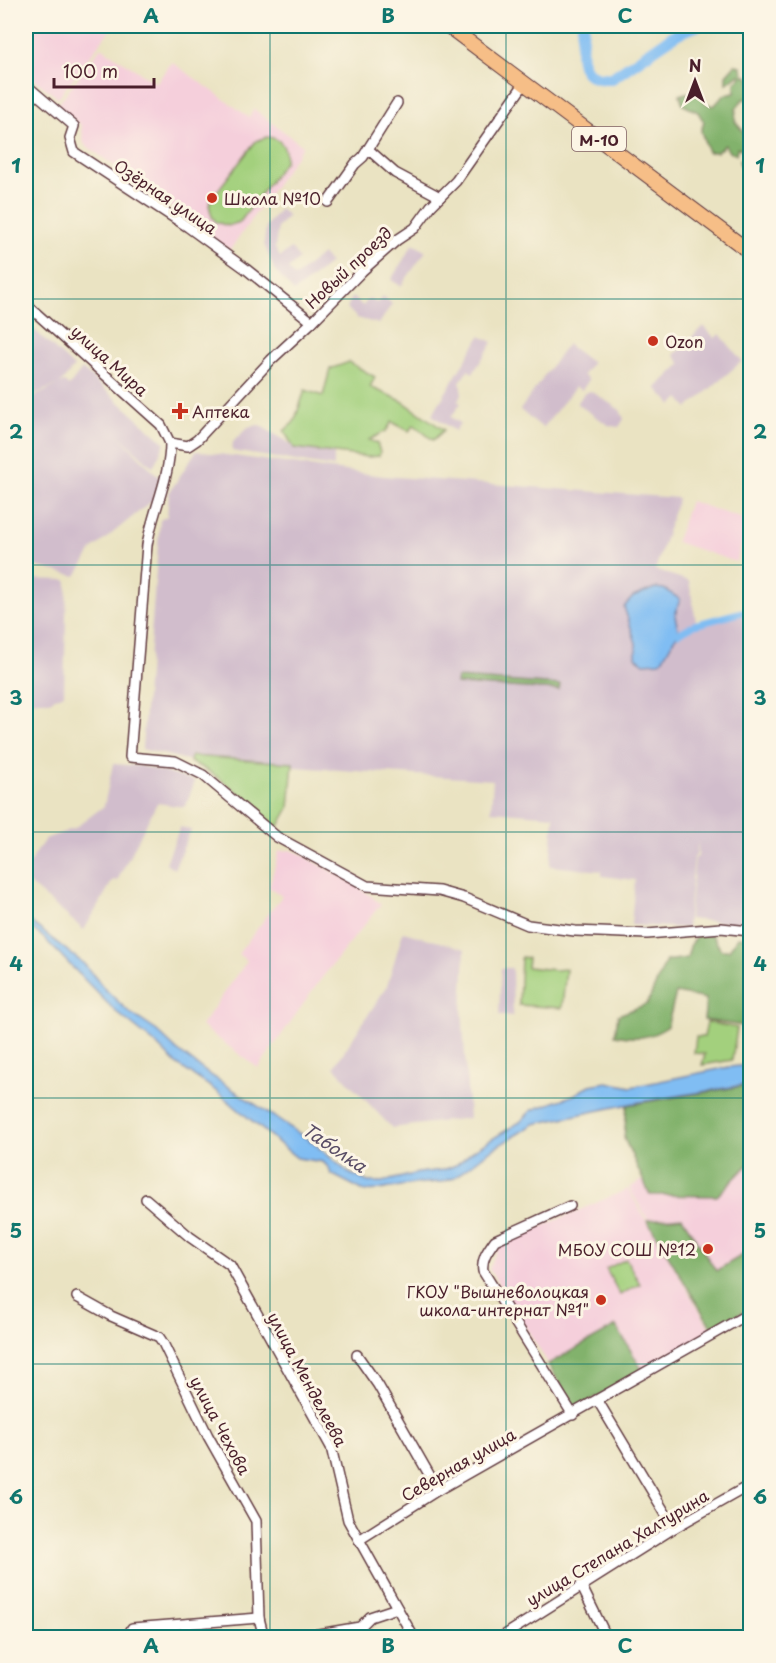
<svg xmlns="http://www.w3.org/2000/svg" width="776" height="1663" viewBox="0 0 776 1663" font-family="'Playpen Sans',sans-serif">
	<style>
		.built { fill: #f5cfdb }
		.industrial { fill: #d1bdcc }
		.green { fill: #a3d07d; stroke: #767854; stroke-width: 1.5 }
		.forest { fill: #82b26c; stroke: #66684c; stroke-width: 1.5 }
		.water { fill: #80bdf3; stroke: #656e8f; stroke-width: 1.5 }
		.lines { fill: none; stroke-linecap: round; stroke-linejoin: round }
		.canal { stroke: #80bdf3; stroke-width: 7 }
		.river { stroke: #80bdf3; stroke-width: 12 }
		.minor-casing { stroke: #623c42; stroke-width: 12 }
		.highway-casing { stroke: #623c42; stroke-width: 16 }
		.minor { stroke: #fff; stroke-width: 9 }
		.highway { stroke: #f6be87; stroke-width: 14 }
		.grid { fill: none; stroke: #0f766e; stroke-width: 1.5; stroke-opacity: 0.55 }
		.poi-dot { fill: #c8321e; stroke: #fcf5e5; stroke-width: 2 }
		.labels { text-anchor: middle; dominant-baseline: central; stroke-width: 6; stroke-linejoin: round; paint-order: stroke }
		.shield { fill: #fcf5e5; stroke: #7f5f63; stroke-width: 1.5 }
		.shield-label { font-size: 15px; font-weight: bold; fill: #4a1f2b }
		.street-label { font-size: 16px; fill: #4a1f2b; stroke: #fcf5e5 }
		.poi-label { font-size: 16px; fill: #4a1f2b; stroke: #fcf5e5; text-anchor: start }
		.water-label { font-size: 18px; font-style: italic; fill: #5a4e67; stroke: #fcf5e5 }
		.neatline { fill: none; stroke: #0f766e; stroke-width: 2 }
		.grid-label { font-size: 20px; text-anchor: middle; font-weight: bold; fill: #0f766e }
	</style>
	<rect width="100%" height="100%" fill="#fcf5e5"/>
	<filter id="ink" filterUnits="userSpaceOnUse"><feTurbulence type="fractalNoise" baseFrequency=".0167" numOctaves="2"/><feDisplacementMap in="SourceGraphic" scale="12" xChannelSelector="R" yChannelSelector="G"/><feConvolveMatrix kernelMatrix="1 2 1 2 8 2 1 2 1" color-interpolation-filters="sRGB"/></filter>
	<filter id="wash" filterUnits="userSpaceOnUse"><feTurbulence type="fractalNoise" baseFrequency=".008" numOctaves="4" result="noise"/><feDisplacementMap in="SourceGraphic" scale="24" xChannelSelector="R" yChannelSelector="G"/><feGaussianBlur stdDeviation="1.35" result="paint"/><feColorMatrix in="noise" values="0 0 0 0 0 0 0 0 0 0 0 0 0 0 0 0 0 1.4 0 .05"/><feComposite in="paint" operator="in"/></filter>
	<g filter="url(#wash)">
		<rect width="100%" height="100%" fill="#eae3c2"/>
		<g class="built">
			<polygon points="26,26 113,26 58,98 26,73"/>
			<polygon points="101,47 156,83 172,62 249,117 254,109 303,146 230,250 84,144 81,125 57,106"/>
			<polygon points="690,501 749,521 736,562 676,542"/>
			<polygon points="290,850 299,853 358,886 381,904 321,979 258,1068 201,1026 247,961 238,954 282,896 269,887 279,851"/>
			<polygon points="750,1117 750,1309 714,1330 629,1188"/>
			<polygon points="628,1189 712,1332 576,1408 489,1269 499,1245"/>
		</g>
		<g class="industrial">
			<polygon points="280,209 288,216 278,227 275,248 280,257 291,248 299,259 288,269 295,277 322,254 330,263 294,292 275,271 264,244 266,226"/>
			<polygon points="413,244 426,251 401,286 391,280"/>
			<polygon points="383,296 392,304 379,324 357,318 347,308 352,297 363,306 369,298 377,303"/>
			<polygon points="26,322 74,367 60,384 64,382 69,386 82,369 165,443 153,467 116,433 160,478 152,501 93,549 76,576 26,564 26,401 59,384 26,398"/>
			<polygon points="703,326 715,338 720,334 742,361 688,408 679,398 672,405 656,388 681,364 674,355"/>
			<polygon points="480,336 493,342 473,373 468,370 460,382 462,394 457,401 461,403 451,417 460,423 455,431 432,415"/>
			<polygon points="567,344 592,363 583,375 589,380 582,390 575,387 543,428 520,410"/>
			<polygon points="591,391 620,410 624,419 619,427 610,426 577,404 584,393"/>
			<polygon points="259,425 286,441 294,448 334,454 334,467 232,451 233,442 248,427"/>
			<polygon points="196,451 383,476 678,498 655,570 689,581 697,627 750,613 750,925 689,919 695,858 698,857 698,842 696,856 694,857 687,928 631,925 635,880 602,876 602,871 550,866 554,816 491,811 493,780 187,760 142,749 160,520 167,516 169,493"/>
			<polygon points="26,579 67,580 64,694 49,701 26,701"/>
			<polygon points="113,764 142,766 195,781 185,807 157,803 117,881 113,880 84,930 27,882 27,867 45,839 75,828 104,806"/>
			<polygon points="180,827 191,830 174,869 166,863"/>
			<polygon points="403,932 465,949 462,1009 469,1118 392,1128 334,1067 387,986"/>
			<polygon points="501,968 512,968 513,1016 499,1015"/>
		</g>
		<g class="green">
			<path d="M267 137C281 138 287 147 285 161L240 222 228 226 216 222 212 217 209 205 211 199 256 141Z"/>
			<polygon points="349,362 375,377 370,387 402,401 444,430 433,440 414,425 409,431 392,422 386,431 369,440 377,443 380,452 379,456 368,457 294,448 284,431 294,422 305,390 323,396 330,369"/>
			<path d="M191 756 293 763 289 808 277 829C254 805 221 775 190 762Z"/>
			<polygon points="521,957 528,958 527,967 555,970 566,969 562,1008 519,1005"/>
			<polygon points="707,1022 737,1028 732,1060 702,1065 705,1054 694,1053 696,1037 704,1037"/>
			<polygon points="626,1259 640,1284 620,1295 606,1269"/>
		</g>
		<g class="forest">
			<path d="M735 65 741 66 744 75 750 78V99H743L736 109 735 121 750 141V168L741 166 739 160 744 159 743 149 737 148 736 154 729 152 725 145 717 152H708L701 131 704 122 698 112 683 105 680 95C689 91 695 92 704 98L705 103 714 106 724 95 735 93V83L741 77 739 74 726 84V75Z"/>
			<polygon points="457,678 560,685 559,690 456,684"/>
			<path d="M712 935 721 950H729L738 937 750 938V1027L704 1020 706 999 676 993 667 1027C649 1039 636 1039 615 1035L618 1015 647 1004 666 961 687 958 691 943 697 936Z"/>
			<polygon points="750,1085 750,1163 717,1196 650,1195 624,1138 627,1105"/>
			<polygon points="682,1217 716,1271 744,1254 750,1265 750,1308 713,1330 647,1220"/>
			<polygon points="616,1326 643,1371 575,1409 548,1364"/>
		</g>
		<g class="water">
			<path d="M655 588 664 589 680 599 675 616 679 633C671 641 668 653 660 662L644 663 636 657V643L624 607 633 597Z"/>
			<polygon points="26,918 84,964 105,989 129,1012 157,1031 177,1050 206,1072 311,1141 349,1173 368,1182 382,1182 418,1173 443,1170 456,1165 474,1150 520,1122 532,1110 574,1095 590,1085 607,1082 631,1087 729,1067 750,1065 750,1084 634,1103 534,1124 488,1152 454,1178 442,1182 412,1184 379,1190 364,1191 331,1174 329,1168 323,1162 297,1158 211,1087 176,1064 156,1044 115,1011 44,938 26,924"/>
		</g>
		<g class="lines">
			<polyline class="canal" points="679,633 694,625 750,610"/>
			<path class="river" d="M583 26C581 52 574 82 612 78L678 33 696 26"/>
		</g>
	</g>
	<g filter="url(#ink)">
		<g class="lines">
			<defs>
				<g id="minor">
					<polyline points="26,85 74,126 70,138 74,152 188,227 246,269 312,322"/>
					<polyline points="368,149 395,173 440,197"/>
					<polyline points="328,202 355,164 363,157 397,103"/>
					<polyline points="26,304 161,425 170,443"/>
					<path d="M170 443C170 478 153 510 147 545L130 757 175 761 203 775 277 837 367 886 439 891 464 898 528 925 575 931 647 934 721 928 750 931"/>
					<polyline points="170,443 188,446 197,440 271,360 312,322 362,271 397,240 415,228 431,206 456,181 524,84"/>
					<polyline points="146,1199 190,1237 230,1265 331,1447 348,1520 414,1638"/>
					<path d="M570 1206 495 1240C488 1250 481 1259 483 1271L573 1415"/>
					<polyline points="77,1297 111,1316 159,1337 163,1343 208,1436 256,1521 259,1618 264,1638"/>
					<polyline points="357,1355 378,1385 438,1490"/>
					<polyline points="598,1401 674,1528"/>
					<polyline points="359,1540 438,1490 750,1313"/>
					<polyline points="581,1585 607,1638"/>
					<polyline points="127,1638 132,1628 259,1618"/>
					<polyline points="295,1638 360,1627 370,1617 397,1608"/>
					<polyline points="500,1638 674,1528 750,1485"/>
				</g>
				<polyline id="highway" points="448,26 750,252"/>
			</defs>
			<use href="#minor" class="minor-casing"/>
			<use href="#highway" class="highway-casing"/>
			<use href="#minor" class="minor"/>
			<use href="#highway" class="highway"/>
		</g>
	</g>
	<path class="grid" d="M270 26V1638M506 26V1638M26 299H750M26 565H750M26 832H750M26 1098H750M26 1364H750"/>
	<g class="poi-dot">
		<circle cx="212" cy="198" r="6"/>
		<circle cx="653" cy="341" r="6"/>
		<path d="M177 402h6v6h6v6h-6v6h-6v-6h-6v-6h6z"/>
		<circle cx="708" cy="1249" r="6"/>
		<circle cx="601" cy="1300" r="6"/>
	</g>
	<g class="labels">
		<rect class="shield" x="572" y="127" width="54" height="24" rx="4.5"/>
		<g class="shield-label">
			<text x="599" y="139">М-10</text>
		</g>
		<g class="street-label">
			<text transform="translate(166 196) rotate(34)">Озёрная улица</text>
			<text transform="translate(348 267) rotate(-43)">Новый проезд</text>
			<text transform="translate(110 360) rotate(42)">улица Мира</text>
			<text transform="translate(308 1379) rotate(62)">улица Менделеева</text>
			<text transform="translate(221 1425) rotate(62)">улица Чехова</text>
			<text transform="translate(458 1464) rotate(-30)">Северная улица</text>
			<text transform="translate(617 1547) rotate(-31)">улица Степана Халтурина</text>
		</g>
		<g class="poi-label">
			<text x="224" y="198">Школа №10</text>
			<text x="665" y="341">Ozon</text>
			<text x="192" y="411">Аптека</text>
			<text x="696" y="1249" text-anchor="end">МБОУ СОШ №12</text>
			<text x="589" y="1291" text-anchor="end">ГКОУ "Вышневолоцкая<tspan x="589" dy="18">школа-интернат №1"</tspan></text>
		</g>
		<g class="water-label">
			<text transform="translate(335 1147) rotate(34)">Таболка</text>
		</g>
	</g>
	<rect width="776" height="1663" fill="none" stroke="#fcf5e5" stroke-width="66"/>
	<g transform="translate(695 81)" stroke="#fcf5e5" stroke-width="4.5" paint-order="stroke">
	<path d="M0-4.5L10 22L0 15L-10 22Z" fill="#4a1f2b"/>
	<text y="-9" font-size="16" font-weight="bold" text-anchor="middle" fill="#4a1f2b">N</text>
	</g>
	<path d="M54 78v9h100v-9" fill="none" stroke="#4a1f2b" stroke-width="3"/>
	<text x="63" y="78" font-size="18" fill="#4a1f2b" stroke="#fcf5e5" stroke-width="4.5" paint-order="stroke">100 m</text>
	<rect x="33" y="33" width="710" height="1597" class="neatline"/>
	<g class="grid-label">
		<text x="151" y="23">A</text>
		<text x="388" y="23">B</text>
		<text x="625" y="23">C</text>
		<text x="16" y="173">1</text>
		<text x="760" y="173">1</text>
		<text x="16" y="439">2</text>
		<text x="760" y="439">2</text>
		<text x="16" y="705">3</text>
		<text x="760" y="705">3</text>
		<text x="16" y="971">4</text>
		<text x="760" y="971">4</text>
		<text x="16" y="1238">5</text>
		<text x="760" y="1238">5</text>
		<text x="16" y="1504">6</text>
		<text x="760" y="1504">6</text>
		<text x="151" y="1653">A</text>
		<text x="388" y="1653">B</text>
		<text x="625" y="1653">C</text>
	</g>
</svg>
